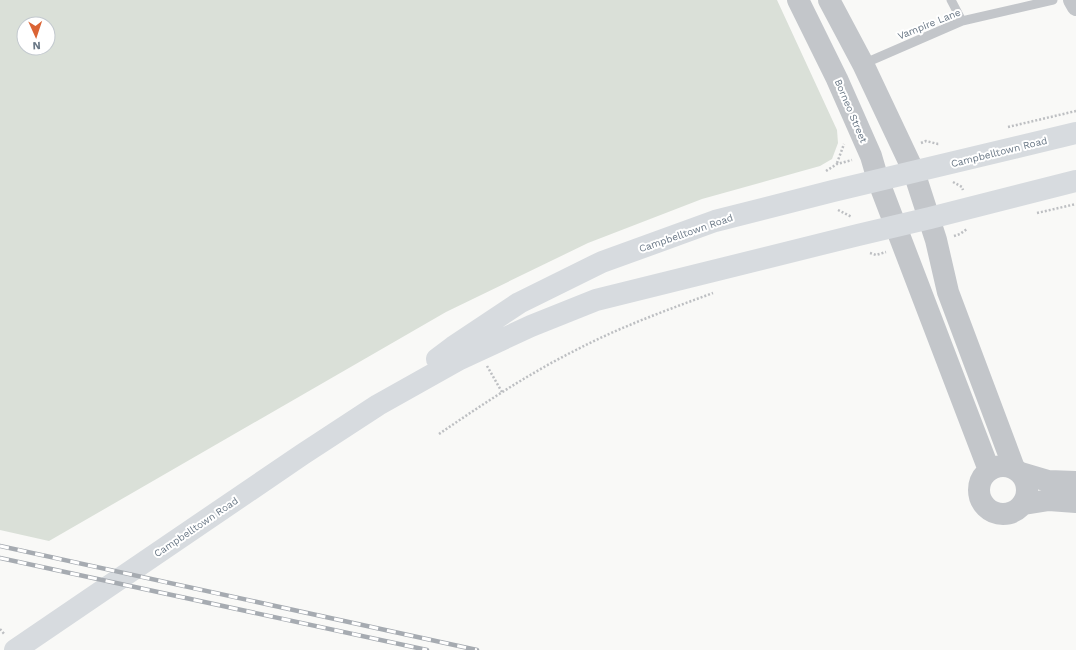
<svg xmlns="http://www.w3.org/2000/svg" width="1076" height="650" font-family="'Work Sans',sans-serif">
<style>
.green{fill:#dae0d8;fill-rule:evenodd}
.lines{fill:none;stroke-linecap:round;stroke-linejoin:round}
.path{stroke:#bdbfc2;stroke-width:2.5;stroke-dasharray:2 2;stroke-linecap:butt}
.service{stroke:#c3c6ca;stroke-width:9}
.minor{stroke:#c3c6ca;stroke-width:18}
.tertiary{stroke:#c3c6ca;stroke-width:22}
.primary{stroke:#d7dbdf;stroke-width:22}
.rail-casing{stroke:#a6abb1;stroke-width:4.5}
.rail{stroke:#fff;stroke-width:3;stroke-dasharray:9;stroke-linecap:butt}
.labels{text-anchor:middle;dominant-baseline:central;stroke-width:4;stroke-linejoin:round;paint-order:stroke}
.street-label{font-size:10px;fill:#6a7886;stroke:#fff}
</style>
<rect width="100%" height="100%" fill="#f9f9f7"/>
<path class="green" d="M0,0H777L837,130L838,143L832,159L820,166L702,199L588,243L446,312L49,541L0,530ZM24,24H48V48H24Z"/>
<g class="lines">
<path class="path" d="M1008,127L1076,111
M921,143L926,141L938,144H939
M837,163L844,144
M826,171L837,164L852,160
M953,182L962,187L963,190
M838,210L852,217
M1037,213L1076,204
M954,236L960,234L967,229
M870,253L876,255L886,252
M487,366L502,392
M439,434C483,404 528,374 576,350C620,327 667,310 713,293
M0,629L5,635"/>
<path class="service" d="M951,0L962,21
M863,64L962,21L1053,0"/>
<path class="minor" d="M1072,0L1076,7"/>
<path class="tertiary" d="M798,0L837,79L871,156L878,180L989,470
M829,0L863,64L914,172L936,240L948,292L1014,468
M979 490a24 24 0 1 1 48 0a24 24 0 1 1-48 0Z
M1021,473L1048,481L1076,482
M1024,504L1049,500L1076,502"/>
<path class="primary" d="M437,359L453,347L519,303L602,262L715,221L833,191L1076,133
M15,650L303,454L378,405L460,359L531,326L596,300L858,235L930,218L1076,181"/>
<g class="rail-casing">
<path id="rail" d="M0,546L477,650
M0,558L427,650"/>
</g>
<use href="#rail" class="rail"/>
</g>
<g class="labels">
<g class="street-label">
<text transform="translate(929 24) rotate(-22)">Vampire Lane</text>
<text transform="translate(851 111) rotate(67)">Borneo Street</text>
<text transform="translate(999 152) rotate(-14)">Campbelltown Road</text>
<text transform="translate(686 233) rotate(-19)">Campbelltown Road</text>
<text transform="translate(196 527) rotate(-34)">Campbelltown Road</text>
</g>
</g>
<g transform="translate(36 36) rotate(177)"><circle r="19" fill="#ffffff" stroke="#c3c9cf"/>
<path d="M0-3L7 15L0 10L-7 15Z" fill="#db6435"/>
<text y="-6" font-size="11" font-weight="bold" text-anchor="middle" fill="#6a7886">N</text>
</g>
</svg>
